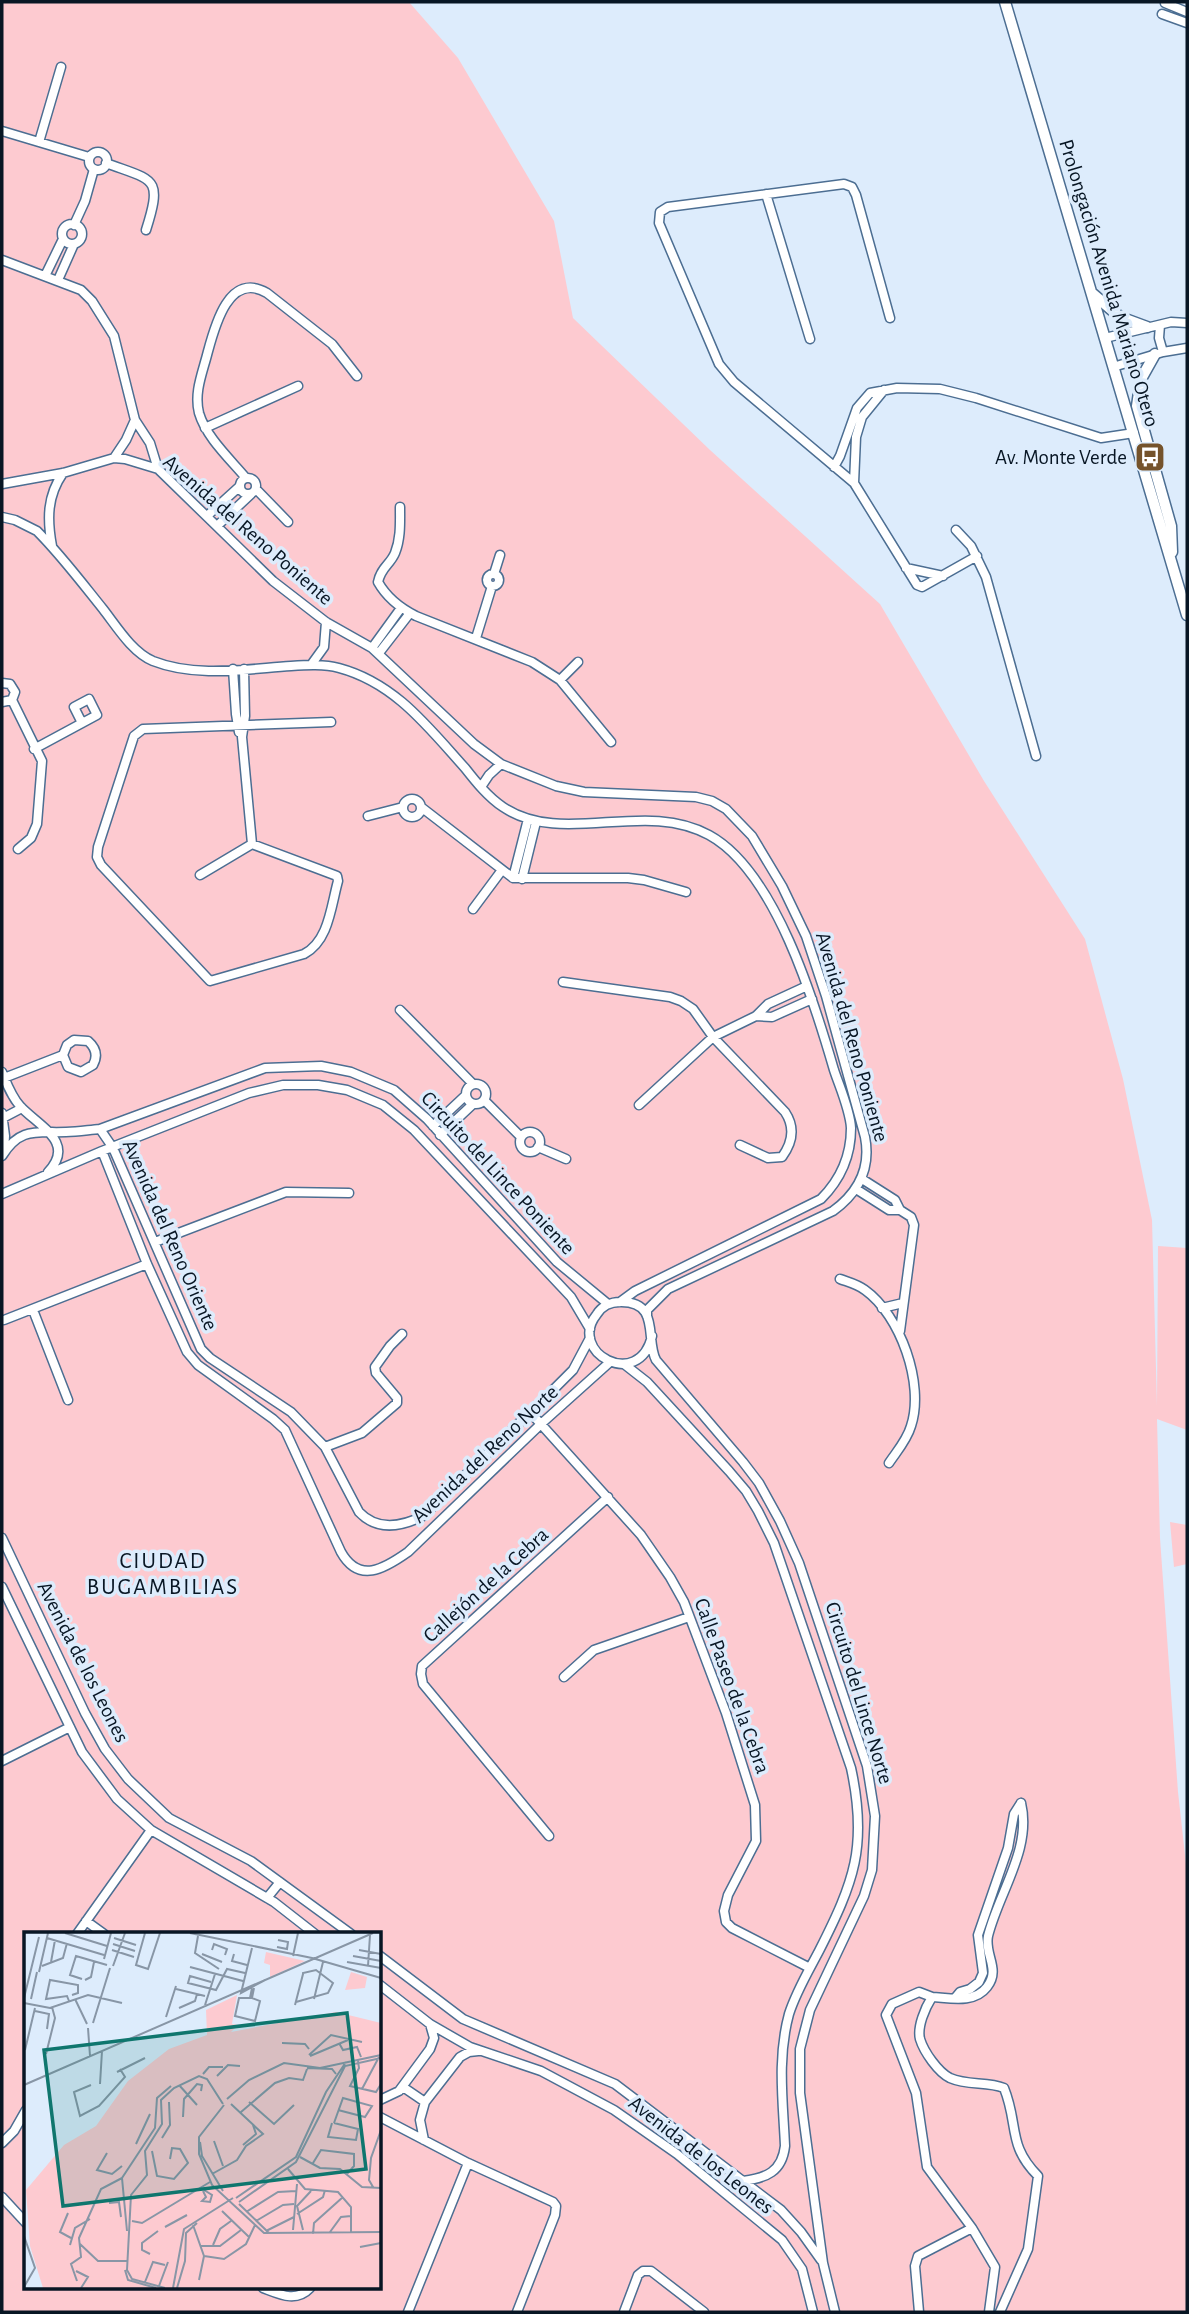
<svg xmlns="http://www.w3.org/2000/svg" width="1189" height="2314" font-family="'Alegreya Sans',sans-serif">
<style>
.green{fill:#fdcad0;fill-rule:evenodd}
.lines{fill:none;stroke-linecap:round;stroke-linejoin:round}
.minor-casing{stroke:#4c6e92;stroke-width:11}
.tertiary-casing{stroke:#4c6e92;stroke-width:13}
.minor{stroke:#fff;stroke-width:8}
.tertiary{stroke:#fff;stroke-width:10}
.labels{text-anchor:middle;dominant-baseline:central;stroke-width:7;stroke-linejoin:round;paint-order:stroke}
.street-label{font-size:21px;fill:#081624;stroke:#ddecfc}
.poi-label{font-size:21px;fill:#081624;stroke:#ddecfc;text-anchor:end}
.neighbourhood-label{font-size:23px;letter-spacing:2px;fill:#081624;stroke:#ddecfc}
.inset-road{fill:none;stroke:#8896a6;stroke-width:2}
.view{fill:#0f766e;fill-opacity:0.15;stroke:#0f766e;stroke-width:3.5}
.inset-edge{fill:none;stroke:#081624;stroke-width:3.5}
</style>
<rect width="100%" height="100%" fill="#ddecfc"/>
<path class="green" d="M2,2H409L458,58L554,221L573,318L710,450L880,604L984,781L1085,939L1123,1079L1152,1220L1157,1406L1158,1246L1187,1248V1430L1157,1419L1160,1538L1178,1792L1187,1873V2312H2ZM26,1934H380V2288H26Z
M1170,1522L1187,1525V1564L1174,1567Z"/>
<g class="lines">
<g class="minor-casing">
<path id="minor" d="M1165,3L1187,12
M1162,14L1187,23
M2,131L89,157
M39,142L61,67
M89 161a9 9 0 1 1 18 0a9 9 0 1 1-18 0Z
M106,163C154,181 163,176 146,230
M766,194L810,339
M62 234a10 10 0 1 1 20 0a10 10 0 1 1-20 0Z
M74,225L85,201L94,169
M2,260L81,290L92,301L114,336L135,420L150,443L158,469
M45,276L63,239
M58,280L74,244
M890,318L856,195L852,187L844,184L668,207L660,212L659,223L719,364L734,382L854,483L917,585L922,587L977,556
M1160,325L1159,338L1163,352
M1105,338L1171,322L1187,323
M1113,367L1163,352L1187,348
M205,428L298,386
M114,458L126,440L135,420
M834,467L840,456L857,408L870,393L897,388L940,389L976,398L1101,438L1134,433
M240 486a8 8 0 1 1 16 0a8 8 0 1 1-16 0Z
M246,478C230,459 206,437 199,413C194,393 202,374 207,355C214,329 228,270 267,293L332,344L357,376
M854,483L856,437L862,417L884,390
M2,484L63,473L114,458L125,459L158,469L273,581L326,622L372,648L474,744L501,764L556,786L584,792L696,797L712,801L726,809L752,836L782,886L806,936L826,996L865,1137C871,1168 859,1192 833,1211L668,1289L647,1310V1316
M256,489L288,522
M400,507C400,522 401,538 395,553C390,565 381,567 378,582C387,598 400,608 416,616L532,662L560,680L611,742
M207,516L240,486
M2,517L15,520L37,531C61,555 82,583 103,609C117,627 132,652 153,661C196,678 246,669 291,666C307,665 324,664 339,668C395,683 428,727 465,768C476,782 488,797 503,807C563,847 644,799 709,835C775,871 814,1001 834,1070C840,1088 850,1110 851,1128C851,1156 840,1180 821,1199L635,1291L620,1302
M217,526L251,494
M956,530L971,546L986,577L1036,756
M52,546C47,519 47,496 63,473
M906,568L943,576
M494,574L500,555
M487 580a6 6 0 1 1 12 0a6 6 0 1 1-12 0Z
M476,638L492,586
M372,648L401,608
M379,653L410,613
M311,665L324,647L326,622
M233,669L236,714L239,732
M244,669L245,716L242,737L252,844
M560,680L578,662
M2,683L10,684L15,692L12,700L2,702
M12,700L42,761L37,824L31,838L18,849
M34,749L97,715L89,699L74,707L82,723
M481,787L489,775L501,764
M403 808a9 9 0 1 1 18 0a9 9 0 1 1-18 0Z
M421,807L513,878H628L644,880L686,892
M368,816L403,807
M252,844L337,876L338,881C331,906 329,941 304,954L210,981L101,865L97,857L98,847L134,736L143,729L331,722
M200,875L252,844
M513,878L528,819
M522,879L536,822
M473,909L502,870
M563,982L670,997L681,1001L693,1009L713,1037L785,1112C795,1127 793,1142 782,1157L768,1158L740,1145
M400,1010L473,1084
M756,1016L772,1017L812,999
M2,1072C7,1084 11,1096 20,1106C37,1125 77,1142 48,1172
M4,1078L63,1055L67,1045L74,1040L88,1041C96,1048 98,1056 93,1065L81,1072L68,1067L63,1055
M466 1094a10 10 0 1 1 20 0a10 10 0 1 1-20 0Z
M484,1100L521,1137
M639,1105L713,1037L756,1016L768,1004L807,986
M2,1113L5,1136L4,1151
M3,1118L22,1108
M433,1126L466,1095
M100,1129L113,1148L201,1349L210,1358L291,1412L325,1447L359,1512C377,1531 401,1527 423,1516L555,1388L573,1370L590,1338
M520 1142a10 10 0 1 1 20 0a10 10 0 1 1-20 0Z
M440,1135L473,1104
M538,1147L566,1159
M102,1151L147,1264L187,1352L198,1365L273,1419L285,1430L341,1552C359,1584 384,1569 408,1552L542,1423L610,1362
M2,1156C20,1127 36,1133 66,1132C78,1132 88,1130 100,1129L265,1068L321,1066L351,1072L394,1090L427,1119L557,1262L608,1304
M862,1179L895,1200L900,1210L911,1217L914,1225L900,1331
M856,1189L889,1210H900
M2,1194L102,1151L249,1093L283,1085H318L347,1090L383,1105L414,1130L571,1297L590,1329
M155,1242L286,1192L349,1193
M840,1279C848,1282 857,1284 865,1290C900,1315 925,1384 911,1426C907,1440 897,1451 889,1463
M882,1308L903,1303
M33,1310L68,1400
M4,1320L147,1264
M652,1336C639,1392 566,1352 597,1314C602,1306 611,1302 620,1302C661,1301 645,1340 656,1360L743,1462L759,1483L780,1521L799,1563L867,1766L875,1816L872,1870L864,1896L810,2010L800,2049V2093L823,2263L835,2312
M624,1364L647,1382L729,1471L746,1491L758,1511L774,1543L851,1768C868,1846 854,1882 819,1951C808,1972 796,1992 789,2014C777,2058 783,2101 785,2146C782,2172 766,2178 743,2181
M530,1412L641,1535L670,1577L684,1602L726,1713L755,1805L756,1841L728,1895L724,1911L726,1922L732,1928L810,1968
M325,1447L362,1433L397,1403V1398L376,1373L375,1367L390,1346L402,1334
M2,1538L85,1713L105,1749L128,1779L169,1818L251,1861L351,1934
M2,1587L82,1752L117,1799L151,1830L274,1902L315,1934
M564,1677L594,1650L689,1617
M2,1761L70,1727
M549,1836L423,1684L421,1674L422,1666L608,1497
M267,1898L280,1882
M86,1921L104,1934
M77,1934L151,1830
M380,1956L463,2019L615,2084L781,2210L801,2232L821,2260
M380,1985L430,2024L470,2047L541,2071L614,2110L677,2154L782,2240L802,2269L813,2312
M932,1997C950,1998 974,2004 987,1987C1001,1969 984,1955 988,1936C999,1892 1032,1849 1021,1803
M955,1998L960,1992L970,1989L979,1982L983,1973L978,1935L1008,1848L1014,1814L1021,1803
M403,2087L425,2102
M380,2100L399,2091L430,2049L434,2038L430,2024
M380,2117L468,2163L553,2202L556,2206L555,2215L517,2312
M424,2140L420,2120L425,2102L460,2057L469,2052L478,2051
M2,2143L14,2131L26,2110
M2,2197L26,2223
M263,2288C279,2294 296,2303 310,2288
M408,2312L468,2163
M624,2312L638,2275L643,2271H651L704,2312
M919,2312L915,2266L918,2256L972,2228
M989,2312L995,2267L972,2228L927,2167L916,2093L886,2015L892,2004L919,1992L932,1997C925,2008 917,2027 920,2039C924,2052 938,2072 950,2078C968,2086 987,2081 1004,2088C1019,2125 1007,2145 1038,2176L1028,2249L1000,2312"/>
</g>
<g class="tertiary-casing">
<path id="tertiary" d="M1005,2L1187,615
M1093,294L1120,317L1147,327
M1155,354L1141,379L1137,406L1171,526L1172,552"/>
</g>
<use href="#minor" class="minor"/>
<use href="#tertiary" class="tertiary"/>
</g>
<defs>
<g id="bus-square" transform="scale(1.575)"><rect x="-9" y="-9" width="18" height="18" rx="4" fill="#75532b" stroke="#ddecfc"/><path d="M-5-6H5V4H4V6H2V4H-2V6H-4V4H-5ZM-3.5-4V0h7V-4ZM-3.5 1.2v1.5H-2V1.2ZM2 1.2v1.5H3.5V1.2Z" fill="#fff"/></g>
</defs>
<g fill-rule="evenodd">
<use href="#bus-square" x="1150" y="457"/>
</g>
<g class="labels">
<g class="street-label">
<text transform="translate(1109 283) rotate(73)">Prolongación Avenida Mariano Otero</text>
<text transform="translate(248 530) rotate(41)">Avenida del Reno Poniente</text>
<text transform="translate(852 1037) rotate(74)">Avenida del Reno Poniente</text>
<text transform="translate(498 1173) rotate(47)">Circuito del Lince Poniente</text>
<text transform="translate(170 1235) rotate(66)">Avenida del Reno Oriente</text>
<text transform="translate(485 1454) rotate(-43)">Avenida del Reno Norte</text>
<text transform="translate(486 1585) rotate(-42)">Callejón de la Cebra</text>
<text transform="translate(83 1662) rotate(63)">Avenida de los Leones</text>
<text transform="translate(732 1686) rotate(70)">Calle Paseo de la Cebra</text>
<text transform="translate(859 1693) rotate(73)">Circuito del Lince Norte</text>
<text transform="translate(701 2155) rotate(38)">Avenida de los Leones</text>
</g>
<g class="poi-label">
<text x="1127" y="457">Av. Monte Verde</text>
</g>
<g class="neighbourhood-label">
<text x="163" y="1561">CIUDAD<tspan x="163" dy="26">BUGAMBILIAS</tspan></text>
</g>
</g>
<g transform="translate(24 1932)">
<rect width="357" height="357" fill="#ddecfc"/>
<path d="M242,20L281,29L246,45V33L240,31ZM327,40L343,45L341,56L321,58ZM213,63L208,92L214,93L207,100L312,80L357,91V356H19L6,314L2,258L40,213L72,194L104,149L145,117L183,103L182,78Z" fill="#fdcad0"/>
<path class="inset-road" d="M41,1L83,14M121,1L112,33L124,37L136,1M166,1L288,26L357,46M174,4L171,21L195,37M23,6L80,23M90,6L112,13M89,12L111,19M253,15L263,17L264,10L254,8M228,16L217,61L241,48M88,18L110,25M188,18L190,12L203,17L201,23M335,18L357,22M178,22L198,30M210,22L208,29L223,33M269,24L274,1M329,24L357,29M80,27L87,1M27,30L31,8M323,30L357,36M18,34L39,26L43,11M89,34L101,1M344,34L346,3M166,35L219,49M15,40L24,1M58,47L46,43L52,24L83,33M61,48L67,45L70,30M187,50L166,44L164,51L192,58L203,37L221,41M228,56L226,66H215L211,84L231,89L236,69L228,66L230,56M152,57L181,64M0,66L15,5M7,67L13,40M51,67L63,92M290,67L299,30M45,69L43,64L22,67L26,48L54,53V61L48,63M0,71L26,76L64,63L98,71M181,73L191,42M271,73L279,42V41L292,38L309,51L304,61L272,70M155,76L171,69L173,62M11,79L25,82L23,97M142,85L152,54M69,91L86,36M64,96L66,124M258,111L281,112L285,117M315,111L319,118L333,115L337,125M1,118L11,76M22,122L31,86L28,75M285,123L307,103L338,110M286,124L324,108M334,129L335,136L326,154L352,160L357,152M283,136L308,137L312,142M93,140L121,126M179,142L185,135H199M193,144L204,133L216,134M76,152L78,119M0,153L349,1M67,153L50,160L56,184L75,174L101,145L96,137M155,153L173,173M338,157L355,125M203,167L225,148L260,131L296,136L357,123M225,170L250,192L270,173M200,173L175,205V222L188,253L240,301L357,300M217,180L251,151L265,146L279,148L283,137M159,185L160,167L173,152L178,153L177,159M308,191L304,205L332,208L334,197L310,191M310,191L319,166L348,174L341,185L314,178M138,206L146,193L145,170M190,209L199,234M176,210L178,224L199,259M112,212L126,182M219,213L232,202L229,193M128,219L133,244L150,247L164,231L156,217L148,216L146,227M83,221L73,238L88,242L98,234M276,225L296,236L316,237L338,255L357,256M289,231L297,218L330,222V234L323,242M264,237L281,257L314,260L327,275V300M188,242L213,228L222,214L239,202L207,172M349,255L345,248L347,226L357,198M179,259L182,265L178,269L186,270L188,263L180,258M212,266L272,225L302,160L322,130M215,270L272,230L321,134L357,126M85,271L95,270L97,285M215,272L245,301M198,279L225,305M222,280L254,260L272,259M44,281L36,300L47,306M273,282L299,265L301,258M108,289L118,291L186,250M232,289L259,273L270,272M169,293L180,324L175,348M141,295L163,283M269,298L273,252M279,298L273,274L287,259M103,299L98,246L131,196L133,166L147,154M242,299L270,285M306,300L317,285L327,284M289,302L290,291L319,265M0,304L11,336L0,355M56,312L74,329H103M46,313L51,296L66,287M189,313L196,297L207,289M177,314H196L217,298M336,315L357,311M126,322L118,318V311L134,299M180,324L200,327L222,312L231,293M101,338L104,348L132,356M52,339L64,345L57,356M53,349L47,332L57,325L55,306L77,257L98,246M121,350L129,330L141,333M135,354L144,330M141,356L108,347L103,338L107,263L123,243L121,219L138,192L137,168L150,156L175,144L183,147L199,172M149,356L160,297L209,266M153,356L161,329L162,301L173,291"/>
<path class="view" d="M323,81L342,237L39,274L20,118Z"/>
<rect width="357" height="357" class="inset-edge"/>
</g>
<rect width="1189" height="2314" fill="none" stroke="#081624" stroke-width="7"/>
</svg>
